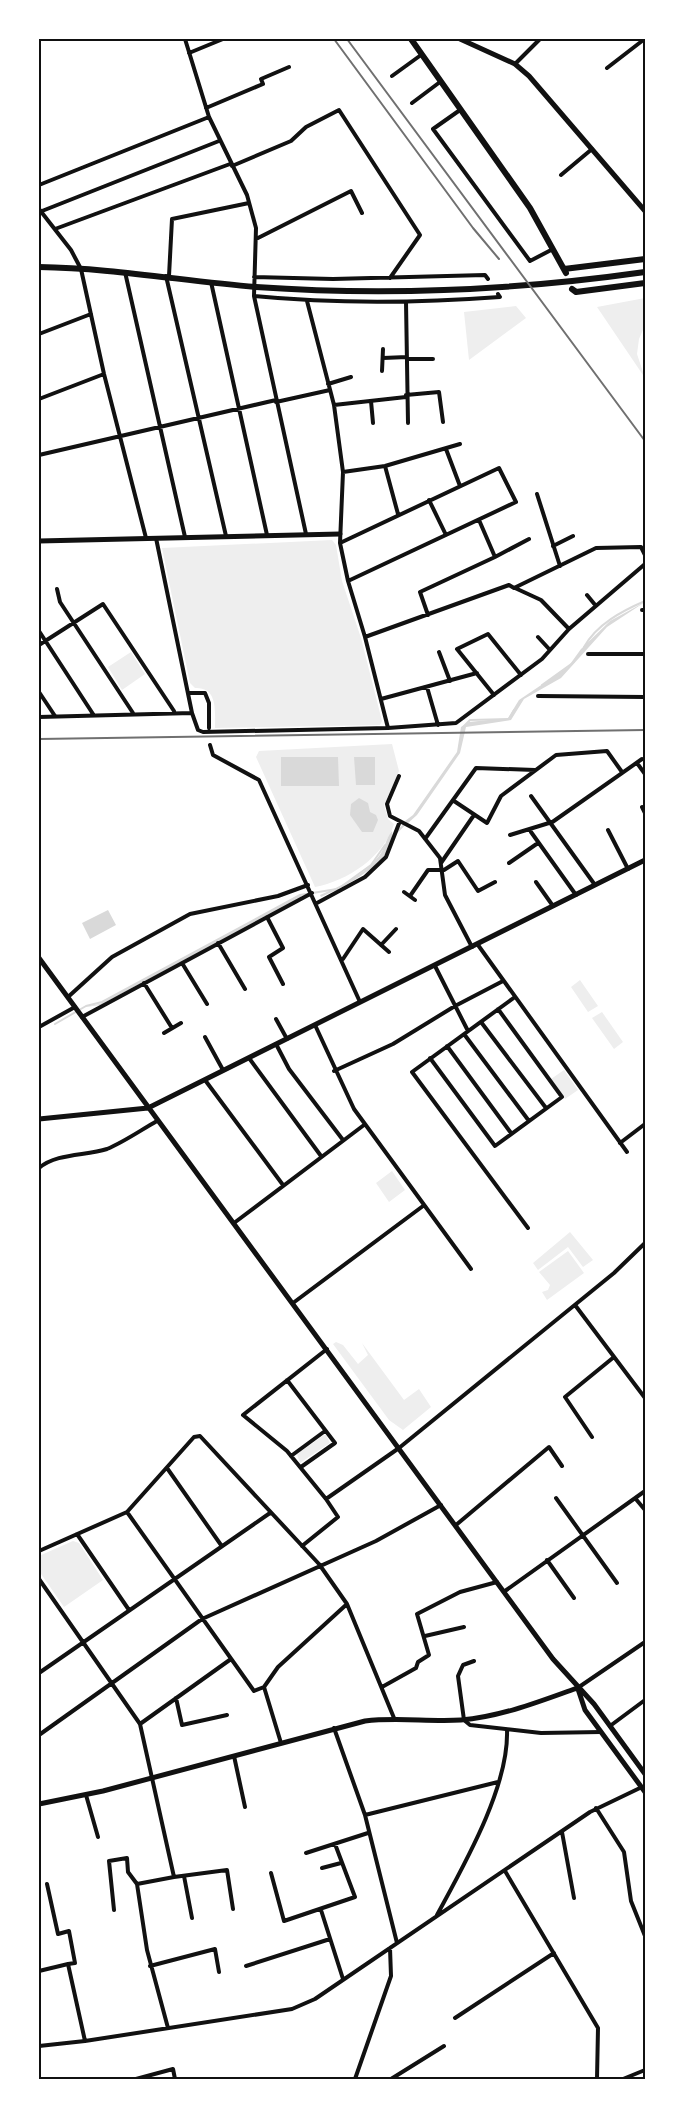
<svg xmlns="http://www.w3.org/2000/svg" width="684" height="2118" font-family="Spectral,serif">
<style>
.green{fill:#eee}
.water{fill:#d9d9d9}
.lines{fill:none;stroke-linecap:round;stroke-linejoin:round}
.stream{stroke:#d9d9d9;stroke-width:2}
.minor{stroke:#111;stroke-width:4}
.tertiary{stroke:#111;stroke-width:5}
.secondary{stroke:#111;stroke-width:6}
.primary{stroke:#111;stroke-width:6}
.rail{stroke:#707070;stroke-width:2}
.neatline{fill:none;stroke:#111;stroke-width:2}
</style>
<rect width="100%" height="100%" fill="#fff"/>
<path class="green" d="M645,298V325L639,339L637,354L645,378L597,307Z
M516,306L526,318L469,360L464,312Z
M332,540L336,545L342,581L361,638L382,721L380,725L215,728C215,711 218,687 195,688L190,683L162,548Z
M131,652L145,674L122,690L108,667Z
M392,744L399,771L384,805L388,819L394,824C384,857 347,881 315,887L256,757L259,751Z
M580,980L598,1006L588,1012L571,987Z
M602,1012L623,1042L614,1049L592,1018Z
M564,1070L578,1090L565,1099L551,1079Z
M392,1171L405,1190L389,1202L376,1183Z
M570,1232L593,1260L583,1267L568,1247L538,1270L533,1263Z
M568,1251L584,1273L547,1300L542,1292L548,1290L550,1285L539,1272Z
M336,1342L343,1345L358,1364L368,1355L362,1343L404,1400L419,1389L431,1407L403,1430L389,1420L333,1344Z
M324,1435H326L330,1443L300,1463L297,1454Z
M73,1541L79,1543L103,1580L64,1607L39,1571V1556Z"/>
<path class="water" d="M645,602L607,627L561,678L524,699L511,720L466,727L460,753L417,815L407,824L405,821L413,815L457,752L461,727L469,722L508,718L519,700L568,667L581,649L610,621Z
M281,757H338L339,786H281Z
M354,757H375V785H356Z
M359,798L368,803L370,812L376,815L378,820L373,832H362L350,815L351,804Z
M392,831C397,861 344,887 321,897L320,895C343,885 363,876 379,856C385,848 386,838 392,831Z
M301,895V898L100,1005L85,1007L100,1004Z
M108,910L116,925L90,939L82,923Z"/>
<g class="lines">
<path class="stream" d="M584,647C597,624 622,611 645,601
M542,685L574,662
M463,727L470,720L509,719L514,710
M397,832L406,823
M342,886L371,865L385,845
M55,1024L86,1006L102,1002L300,895L337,889"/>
<path class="minor" d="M185,39L209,117L247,195L256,228L254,296L306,534
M189,53L223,39
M515,64L540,39
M607,68L642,41
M392,76L421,55
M412,103L440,82
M206,108L263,84L261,79L289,67
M460,110L433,129L530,261L553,249
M232,166L291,141L306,127L339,110L420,235L390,278
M561,175L592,149
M39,185L209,117
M39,209L71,250L81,269L104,374L146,538
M42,211L219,141
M55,229L230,164
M256,239L351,191L362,213
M125,272L185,537
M166,276L226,536
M169,276L172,219L249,203
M254,277L333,279L485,275L488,279
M211,282L267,535
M254,296C336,304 418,303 500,297L498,294
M307,301L334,405L343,472L340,543L348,581L365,637
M406,302L408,423
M39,334L91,314
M383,358L407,357
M407,359H433
M382,371L383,349
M328,384L351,377
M406,395L439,392L443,422
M39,399L104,374
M371,401L373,423
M276,402L330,390
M334,405L406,397
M446,449L460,486
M39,455L276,400
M385,466L398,514
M343,472L385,466L460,444
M537,494L560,566
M429,500L446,535
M479,520L495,557L529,539
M156,538L192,713
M340,543L499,468L516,502L348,581
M553,546L573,536
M515,588L541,600L569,629
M57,589L60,602L133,713
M587,595L596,606
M642,610H645
M428,615L420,592L495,557
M39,631L93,714
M538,637L550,650
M39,645L103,604L174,711
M439,652L450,681
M588,654H645
M427,687L438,725
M39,692L55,716
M188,693H205L209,703V728
M494,695L457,649L488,634L521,675
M538,696L645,697
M381,699L477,673
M39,717L192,713L198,730L203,732L388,728L456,723L542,659L569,629L645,564
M388,728L365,637L509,585L514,588L596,548L641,547L645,555
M210,745L213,755L259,780L360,1002
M637,763L645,774
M399,776L387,804L390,816L419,831L440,858L445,895L472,947
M531,796L595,885
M454,801L487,823L501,796L556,755L607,751L622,772
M642,807L645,813
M551,823L642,759
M608,830L628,869
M531,832L576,895
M510,835L549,823
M425,839L476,768L535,770
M441,863L474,815
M509,863L538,843
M536,882L553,906
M404,892L415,900
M410,896L428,870H444L458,861L478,891L495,882
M317,903L365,877L386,857L400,821
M267,917L283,948L269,957L283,984
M218,943L245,989
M381,945L396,929
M478,945L627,1152
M343,959L363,929L389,952
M182,963L207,1004
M435,966L468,1031
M144,983L172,1028
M68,997L112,957L190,914L278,896L308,885
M515,997L412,1072L528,1228
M82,1017L312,893
M276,1019L287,1039
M481,1022L546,1108
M315,1025L354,1109L471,1269
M39,1027L75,1007
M164,1033L181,1023
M464,1034L529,1121
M205,1037L223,1070
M276,1044L289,1069L343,1140
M447,1046L511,1133
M249,1058L321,1156
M430,1058L495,1146L562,1097L498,1009
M334,1071L393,1044L455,1006L503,981
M205,1080L283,1185
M620,1143L645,1124
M39,1168C57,1153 85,1156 107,1149C124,1142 141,1130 157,1121
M234,1223L364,1125
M293,1303L423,1206
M575,1305L645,1398
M327,1349L243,1415L287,1451L326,1499L399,1448L614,1273L645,1243
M287,1380L335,1443L301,1467
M592,1437L565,1397L614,1357
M291,1456L325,1431
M167,1468L221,1545
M556,1498L617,1583
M635,1498L645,1510
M127,1512L254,1691L264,1687L278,1667L347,1604
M456,1525L549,1447L562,1466
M77,1534L129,1610
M302,1546L338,1517L326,1499
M39,1551L127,1512L194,1437L200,1436L319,1564L347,1604L394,1718
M547,1560L574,1598
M39,1579L140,1724L174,1877L137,1884L147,1950L168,2028
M505,1591L645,1491
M425,1636L464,1627
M474,1661L463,1665L458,1676L464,1720L470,1725L541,1733L601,1732
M39,1673L270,1513
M264,1687L281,1743
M382,1687L416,1668L418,1662L429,1655L417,1614L460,1592L497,1582
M579,1687L645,1642
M176,1698L182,1725L227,1715
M140,1724L231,1659
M610,1726L645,1700
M334,1728L365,1815L397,1943
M39,1735L202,1619L376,1541L441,1505
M234,1756L245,1807
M86,1795L98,1837
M596,1808L624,1852L631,1901L645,1936
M365,1815L498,1782
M562,1832L574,1898
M306,1853L368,1833
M322,1868L341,1863
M505,1871L598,2028L597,2079
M271,1873L284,1921L355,1897L335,1844
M184,1876L192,1918
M174,1877L227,1870L233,1909
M47,1884L58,1934L69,1931L75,1963L68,1964
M114,1910L109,1861L127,1858L128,1872L137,1884
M321,1910L343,1979
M437,1915C464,1865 509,1787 507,1730
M150,1966L215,1949L219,1972
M246,1966L330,1939
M39,1971L68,1964L85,2041
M455,2018L554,1953
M39,2046L85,2041L292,2009L315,1999L590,1812L642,1787
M136,2079L173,2069L175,2079
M355,2079L391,1976L390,1948
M391,2079L444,2046
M623,2079L645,2070"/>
<path class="tertiary" d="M460,39L515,64L529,76L645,211
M39,541L340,534
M39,958L553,1659L594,1704L645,1774
M39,1119L148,1108L645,860
M578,1689L585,1710L645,1792
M39,1804L103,1791L365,1721C397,1717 429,1722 461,1720C500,1717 541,1701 577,1688"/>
<path class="secondary" d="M411,39L530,208L566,273
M564,269L645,259
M572,289L576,292L645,283"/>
<path class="primary" d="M39,267C112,268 183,281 256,287C384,296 518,290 645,272"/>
<path class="rail" d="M334,39L473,228L499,259
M347,39L645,441
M39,739L645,730"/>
</g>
<rect width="684" height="2118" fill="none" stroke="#ffffff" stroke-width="81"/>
<rect x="40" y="40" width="604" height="2038" class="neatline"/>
</svg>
